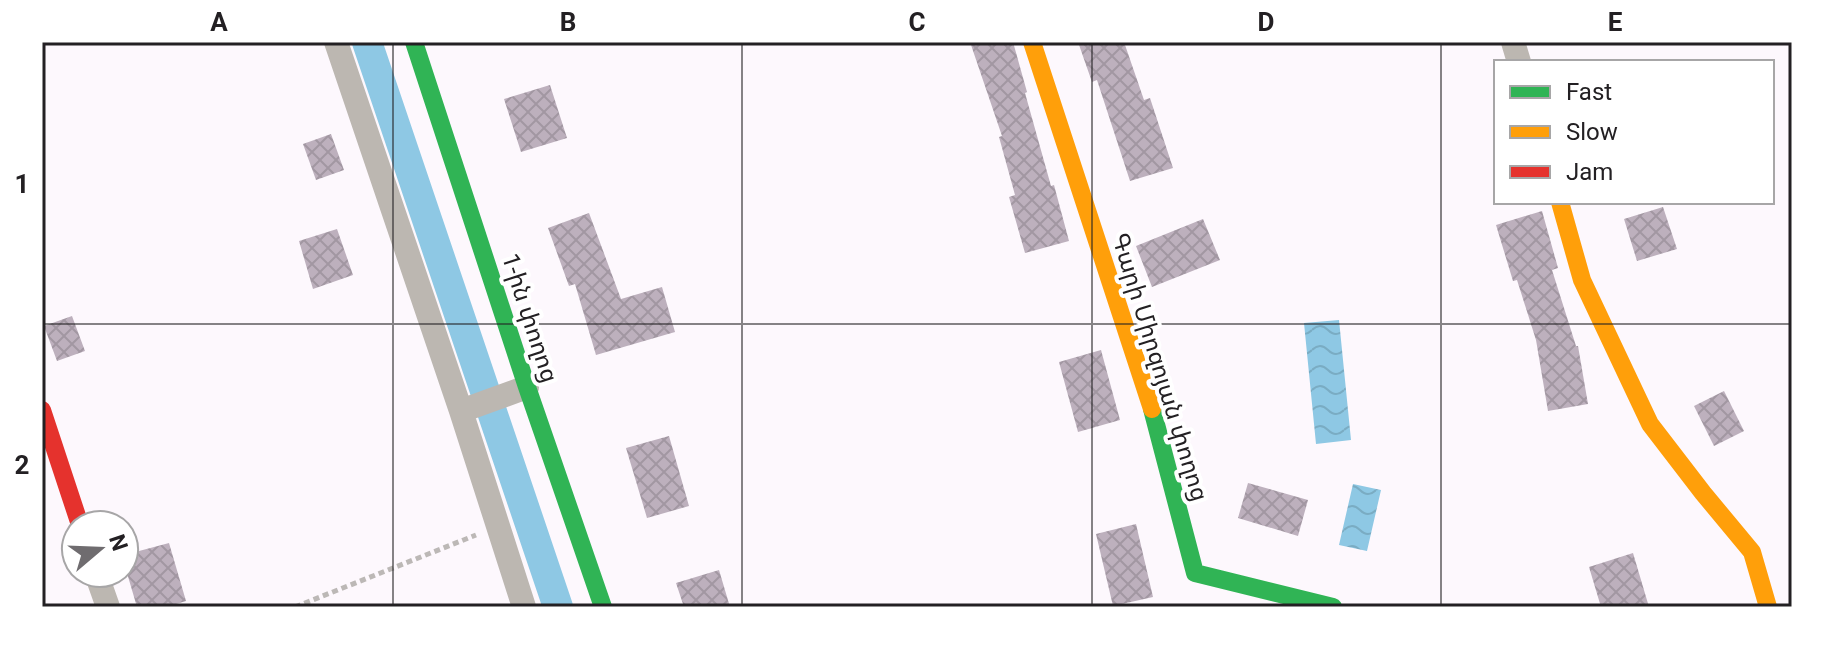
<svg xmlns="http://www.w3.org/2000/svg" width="1834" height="649" font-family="Roboto,'Noto Sans Armenian',sans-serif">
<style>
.water{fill:url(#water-waves)}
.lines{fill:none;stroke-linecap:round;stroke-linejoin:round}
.canal{stroke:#8ec8e4;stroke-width:30}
.building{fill:url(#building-cross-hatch)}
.path{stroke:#bcb8b6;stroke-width:5;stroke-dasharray:6 4;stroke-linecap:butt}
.street{stroke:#bcb7b1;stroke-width:24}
.fast{stroke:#30b455;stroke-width:18}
.slow{stroke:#ff9f0a;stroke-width:18}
.jam{stroke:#e5322d;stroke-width:18}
.grid{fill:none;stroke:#232023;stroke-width:2;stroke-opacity:0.55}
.labels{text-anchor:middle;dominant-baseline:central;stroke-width:8;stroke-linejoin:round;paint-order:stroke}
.street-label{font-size:24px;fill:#232023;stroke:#fff}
.neatline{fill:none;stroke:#232023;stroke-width:3}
.grid-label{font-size:26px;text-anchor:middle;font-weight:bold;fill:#232023}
</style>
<defs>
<pattern id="water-waves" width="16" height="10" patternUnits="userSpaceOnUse" patternTransform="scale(2)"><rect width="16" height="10" fill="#8ec8e4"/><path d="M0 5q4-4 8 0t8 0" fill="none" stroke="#7aacc3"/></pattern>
<pattern id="building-cross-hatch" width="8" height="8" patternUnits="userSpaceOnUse" patternTransform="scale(2)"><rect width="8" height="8" fill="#bdb0bd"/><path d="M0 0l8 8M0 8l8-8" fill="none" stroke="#a297a2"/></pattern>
</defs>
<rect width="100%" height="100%" fill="#fdf8fd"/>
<path class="water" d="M1339,320L1351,440L1316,444L1304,323Z
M1353,484L1381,490L1367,551L1339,545Z"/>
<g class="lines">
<path class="canal" d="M367,42L558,607"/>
</g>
<path class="building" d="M970,42H1013L1027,92L1025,93L1051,186L1054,185L1069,241L1025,253L1009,197L1015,195L999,137L1002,136Z
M1078,42H1124L1144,100L1150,98L1173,168L1130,181L1097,80L1092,82Z
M550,85L567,138L521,152L504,99Z
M331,134L344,170L316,180L303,144Z
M1663,207L1677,249L1637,261L1624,219Z
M1542,211L1558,268L1552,270L1576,346H1578L1588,404L1548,411L1536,340L1517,280L1513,281L1496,225Z
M589,213L621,299L662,287L675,332L596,355L575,284L569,286L548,228Z
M1203,219L1220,260L1152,287L1136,246Z
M337,229L353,275L313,289L299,241Z
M72,316L85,351L57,361L44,326Z
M1101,350L1120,420L1078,432L1059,362Z
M1724,391L1744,431L1714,446L1694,406Z
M669,436L689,506L647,518L626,448Z
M1248,483L1308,500L1298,536L1238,518Z
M1136,524L1153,597L1113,606L1096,534Z
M169,543L186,601L166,607H137L124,563V555Z
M1633,553L1649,607H1601L1589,567Z
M719,570L730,607H684L676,583Z"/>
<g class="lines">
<path class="path" d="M295,607L476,535"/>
<path class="street" d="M336,42L461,411L524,607
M1513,42L1519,62
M461,411L527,387
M96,573L108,607"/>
<path class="fast" d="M414,42L527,387L603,607
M1152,409L1195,573L1333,607"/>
<path class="slow" d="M1032,42L1152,409
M1560,202L1582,280L1650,424L1703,493L1752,552L1768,607"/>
<path class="jam" d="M42,410L80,525"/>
</g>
<path class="grid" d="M393,42V607M742,42V607M1092,42V607M1441,42V607M42,324H1792"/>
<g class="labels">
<g class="street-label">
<text transform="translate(530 318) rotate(72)">1-ին փողոց</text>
<text transform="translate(1160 367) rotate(73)">Գարի Միրզոյան փողոց</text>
</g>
</g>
<rect width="1834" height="649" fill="none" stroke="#ffffff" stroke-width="88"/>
<rect x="1494" y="60" width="280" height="144" fill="#ffffff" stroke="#a7a6a7" stroke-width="2"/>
<rect x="1510" y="86" width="40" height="12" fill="#30b455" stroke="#a7a6a7" stroke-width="2"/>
<text x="1566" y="100" font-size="24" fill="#232023">Fast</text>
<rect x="1510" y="126" width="40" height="12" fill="#ff9f0a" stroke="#a7a6a7" stroke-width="2"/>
<text x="1566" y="140" font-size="24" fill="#232023">Slow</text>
<rect x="1510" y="166" width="40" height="12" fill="#e5322d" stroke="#a7a6a7" stroke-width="2"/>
<text x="1566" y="180" font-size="24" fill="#232023">Jam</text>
<g transform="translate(100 549) rotate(71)"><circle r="38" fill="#ffffff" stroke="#a7a6a7" stroke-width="2"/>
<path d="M0-6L14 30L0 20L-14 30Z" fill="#6f6c6f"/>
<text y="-12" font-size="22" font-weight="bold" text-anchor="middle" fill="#232023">N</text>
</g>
<rect x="44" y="44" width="1746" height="561" class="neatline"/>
<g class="grid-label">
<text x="219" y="31">A</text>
<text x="568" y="31">B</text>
<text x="917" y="31">C</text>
<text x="1266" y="31">D</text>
<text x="1615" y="31">E</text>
<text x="22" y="193">1</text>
<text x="22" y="474">2</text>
</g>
</svg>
